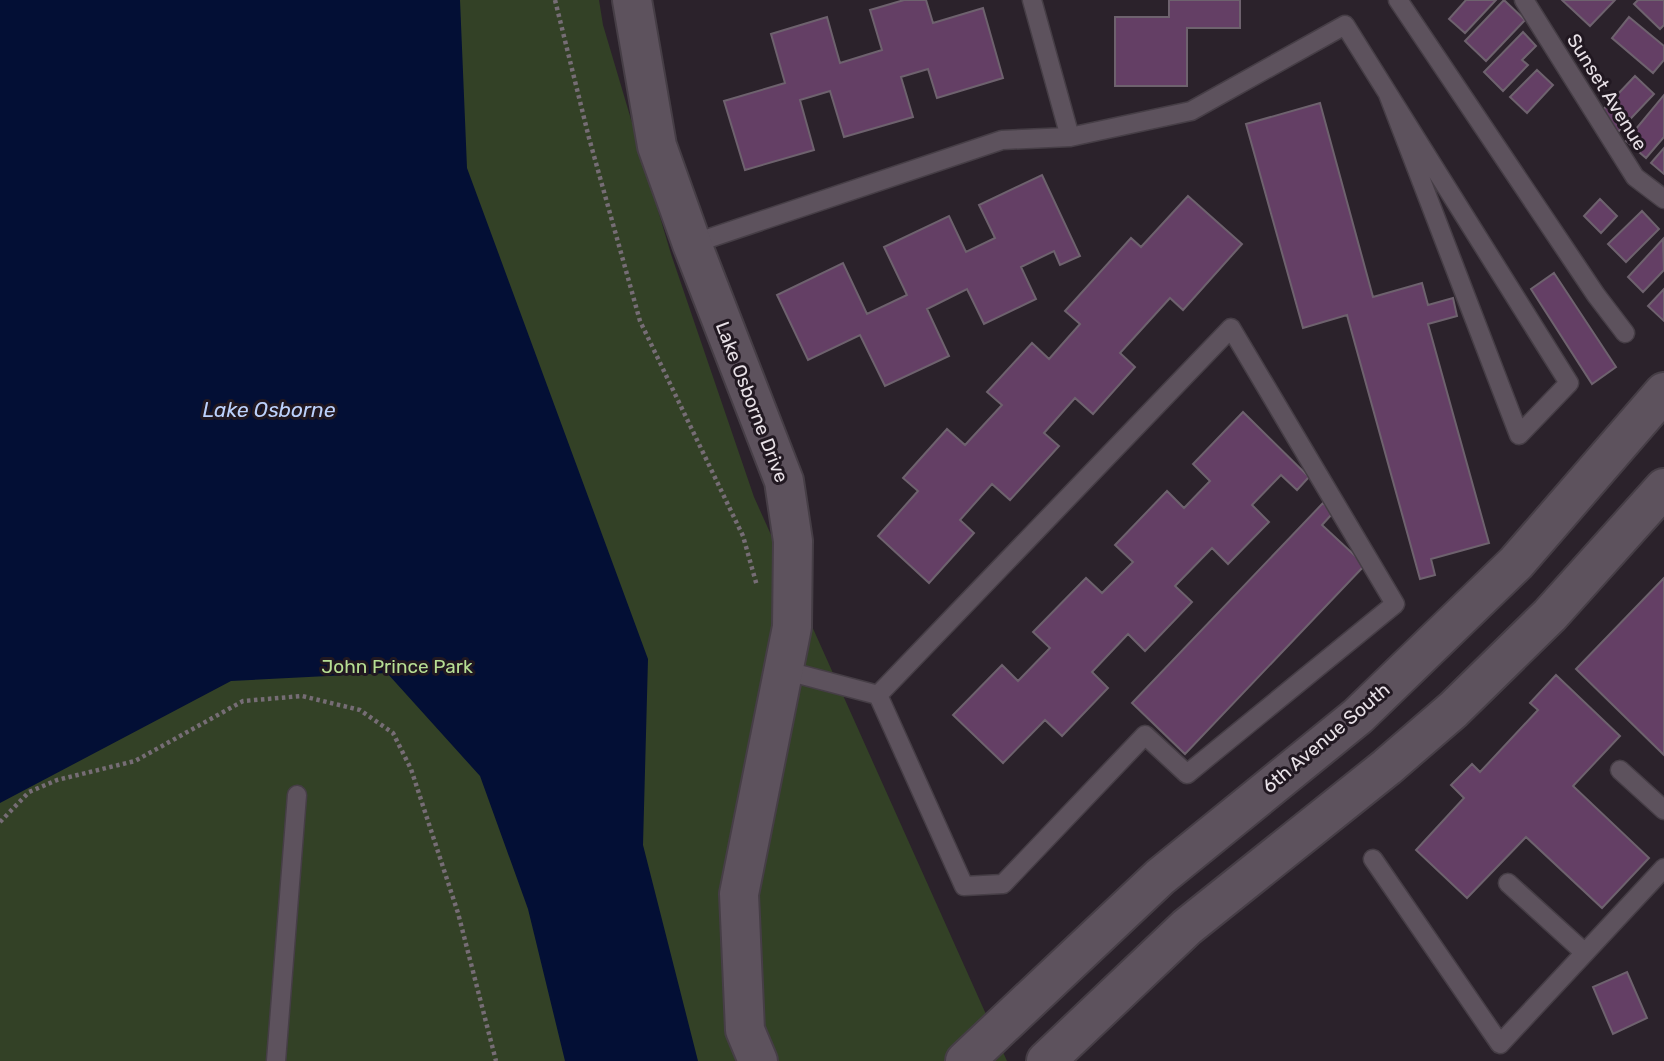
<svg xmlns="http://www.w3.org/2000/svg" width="1664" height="1061" font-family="Rubik,sans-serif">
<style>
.green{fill:#334126}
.water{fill:#030f35}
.building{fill:#643f65;stroke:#6e626e;stroke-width:2}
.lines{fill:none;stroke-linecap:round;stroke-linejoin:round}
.service-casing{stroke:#463e46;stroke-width:21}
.tertiary-casing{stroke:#463e46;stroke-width:42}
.path{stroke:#766d75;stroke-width:4.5;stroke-dasharray:3.5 3.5;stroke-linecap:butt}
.service{stroke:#5d525d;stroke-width:18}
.tertiary{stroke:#5d525d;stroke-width:38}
.labels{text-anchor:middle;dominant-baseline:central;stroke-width:6;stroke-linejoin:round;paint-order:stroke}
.street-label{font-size:19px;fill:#e8e1e7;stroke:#211821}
.park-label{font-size:19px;fill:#b7de94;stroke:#211821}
.water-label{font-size:21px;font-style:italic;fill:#bcd1fc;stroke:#211821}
</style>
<rect width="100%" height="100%" fill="#2b222b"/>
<path class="green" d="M0,0H599L603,25L671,254L754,497L1007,1061H0Z"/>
<path class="water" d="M0,0H460L467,168L648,659L643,845L698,1061H565L528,909L480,776L387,673L231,681L0,803Z"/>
<path class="building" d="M904,0H926L933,23L983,8L1003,78L937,98L928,69L901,77L913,117L844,137L830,91L800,100L814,150L745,170L724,101L785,83L771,34L827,17L840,63L882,50L870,10Z
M1169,0H1240V28H1187V86H1115V17H1169Z
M1466,0H1496L1465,33L1449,19Z
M1504,0L1525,20L1486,61L1465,41Z
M1562,0H1615L1590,26Z
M1638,0H1664V25L1660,29L1634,4Z
M1629,17L1664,46V60L1653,73L1612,38Z
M1523,32L1536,46L1522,60L1528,65L1503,91L1484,72Z
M1537,70L1553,85L1527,113L1510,97Z
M1635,76L1654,94L1617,133L1598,115Z
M1664,95V137L1646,158L1626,141Z
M1320,103L1373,297L1422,283L1428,305L1453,298L1457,316L1428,324L1489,543L1431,559L1435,575L1420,579L1347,315L1303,328L1246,124Z
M1664,148V174L1651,163Z
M1042,175L1080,256L1060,265L1054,251L1021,267L1036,299L984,324L967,289L927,309L949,356L885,386L860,335L808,360L777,295L843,263L867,314L907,295L884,247L949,216L966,252L995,238L979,205Z
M1188,196L1242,244L1183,310L1170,298L1120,353L1135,367L1093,414L1075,398L1044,433L1059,446L1010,500L992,484L960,520L974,533L929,583L878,536L918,491L903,478L947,429L965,445L1002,405L987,392L1032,343L1049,359L1080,324L1065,311L1131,238L1141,247Z
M1600,199L1617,216L1601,233L1584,216Z
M1642,211L1659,229L1626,262L1608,244Z
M1663,239L1664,270L1643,292L1628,277Z
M1554,273L1616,367L1592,384L1531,289Z
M1664,289V321L1648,306Z
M1243,412L1309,477L1297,490L1281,475L1252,505L1269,522L1228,564L1212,548L1175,586L1192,602L1145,651L1128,634L1092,672L1108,688L1062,736L1045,720L1003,763L953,715L1002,665L1018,681L1050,648L1033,632L1086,578L1102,593L1133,562L1115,545L1167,491L1184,508L1210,481L1193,464Z
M1323,503L1333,513L1322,525L1365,565L1185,754L1132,703Z
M1664,578V755L1576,669Z
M1556,675L1620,736L1573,786L1649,858L1602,908L1526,837L1467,898L1416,850L1464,798L1451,785L1472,764L1480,772L1538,710L1530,703Z
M1627,972L1647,1018L1613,1034L1593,987Z"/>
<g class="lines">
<g class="service-casing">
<path id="service" d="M1032,0L1070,137
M1398,0L1596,295L1625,333
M1524,0L1635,177L1664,199
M692,244L1002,140L1070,137L1191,111L1345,25L1569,383L1519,435L1388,94
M783,670L878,695L1231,328L1395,604L1187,774L1145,735L1003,884L964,886L878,695
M1620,770L1664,810
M1373,859L1500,1044L1664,868
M1508,883L1585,953
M276,1061L297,795"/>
</g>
<g class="tertiary-casing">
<path id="tertiary" d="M632,0L657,146L692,244L784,481L793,541L792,627L739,894L745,1030L758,1061
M965,1061L1160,877L1358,716L1516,563L1664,392
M1046,1061L1187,927L1387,767L1453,710L1550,615L1664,488"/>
</g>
<path class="path" d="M555,0L589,138L640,321L743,536L757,586
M0,822L29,792L57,780L135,761L243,701L302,696L360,710L393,733L411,769L458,913L496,1061"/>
<use href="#service" class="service"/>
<use href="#tertiary" class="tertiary"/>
</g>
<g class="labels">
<g class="street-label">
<text transform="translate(1607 92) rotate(58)">Sunset Avenue</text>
<text transform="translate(752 402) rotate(69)">Lake Osborne Drive</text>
<text transform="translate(1326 738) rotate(-40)">6th Avenue South</text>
</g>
<g class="park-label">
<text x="397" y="666">John Prince Park</text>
</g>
<g class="water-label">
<text x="269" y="409">Lake Osborne</text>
</g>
</g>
</svg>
